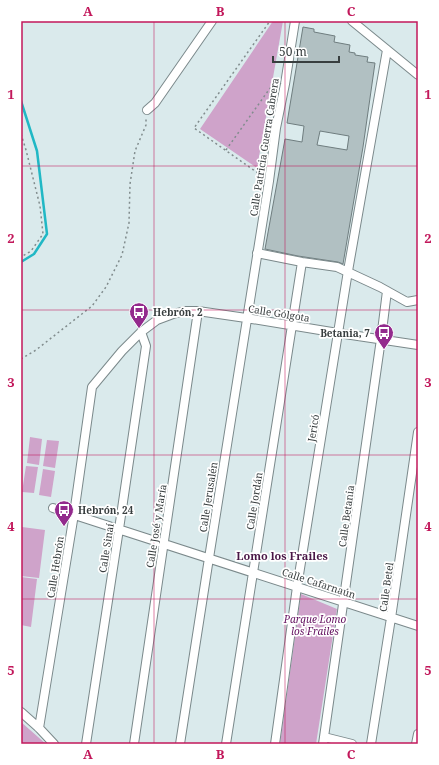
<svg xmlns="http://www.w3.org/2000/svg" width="439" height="765" font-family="'Noto Serif',serif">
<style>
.green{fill:#cfa3ca}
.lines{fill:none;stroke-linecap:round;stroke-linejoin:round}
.stream{stroke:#21b8c5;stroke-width:2.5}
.building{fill:#b1c0c2;stroke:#6f7d7f;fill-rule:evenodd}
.minor-casing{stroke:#7b898b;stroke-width:10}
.path{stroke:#818c8d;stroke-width:1.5;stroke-dasharray:2 3;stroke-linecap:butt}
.minor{stroke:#fff;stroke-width:8}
.grid{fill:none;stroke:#c2185b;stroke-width:1;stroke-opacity:0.55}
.labels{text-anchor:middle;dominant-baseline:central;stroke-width:3.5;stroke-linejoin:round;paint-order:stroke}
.street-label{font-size:10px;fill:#383e3f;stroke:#fff}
.poi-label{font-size:10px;font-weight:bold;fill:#383e3f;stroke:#fff;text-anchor:start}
.park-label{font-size:10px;font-style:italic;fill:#620e5e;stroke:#fff}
.neighbourhood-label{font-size:11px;font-weight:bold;fill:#491646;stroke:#fff}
.neatline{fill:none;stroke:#c2185b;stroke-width:1.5}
.grid-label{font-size:13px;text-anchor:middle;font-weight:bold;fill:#c2185b}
</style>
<rect width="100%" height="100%" fill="#daeaec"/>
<path class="green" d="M273,21H283L257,168L200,129Z
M30,437L42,439L39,465L27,463Z
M47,440L59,441L55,468L43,466Z
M26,466L38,467L34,493L22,492Z
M43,469L55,471L51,497L39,495Z
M22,527L45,530L39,578L21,576Z
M21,577L37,579L31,627L21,625Z
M301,594L337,609L316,744H280Z
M21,722L46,744H21Z"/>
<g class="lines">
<path class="stream" d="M21,101L37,151L47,234L34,254L21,262"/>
</g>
<path class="building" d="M303,27L314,29V32L335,36L334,42L350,45L349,52L355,53V55L368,57L367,62L375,63L363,147L343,264L338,262L298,256L265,249L285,139L302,142L304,126L287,123ZM320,131L349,136L347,150L317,145Z"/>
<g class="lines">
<g class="minor-casing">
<path id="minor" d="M352,21L418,75
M147,110L155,103L212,21
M257,253L302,262L337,267L380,287L407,302L418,300
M53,508L418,626
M21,712L39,728L54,744
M39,728L74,514L92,387L122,351L141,332L157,320L173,314L185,311H198L246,318L338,333L418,345
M324,737L352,744
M86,744L119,529L146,346L141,332
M134,744L198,311
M180,744L209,558L269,181L276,128L285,84L295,21
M226,744L302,262
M275,744L297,587L348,271L387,50
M323,744L381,339L387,291
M371,744L391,618L418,432
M416,744L418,734"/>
</g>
<path class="path" d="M21,134L26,150L40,206L43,234L31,251L21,257
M226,150L268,91L275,82H277
M262,176L194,128L270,21
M21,359L36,350L92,306L106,287L122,255L129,223L130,184L135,151L146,125V118"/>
<use href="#minor" class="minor"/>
</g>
<path class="grid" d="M154,21V744M285,21V744M21,166H418M21,310H418M21,455H418M21,599H418"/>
<defs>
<g id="bus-pin" transform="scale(1)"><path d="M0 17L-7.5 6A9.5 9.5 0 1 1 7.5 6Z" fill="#932a8d" stroke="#fff"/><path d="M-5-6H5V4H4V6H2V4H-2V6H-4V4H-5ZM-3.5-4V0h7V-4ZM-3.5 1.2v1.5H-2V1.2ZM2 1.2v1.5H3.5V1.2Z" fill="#fff"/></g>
</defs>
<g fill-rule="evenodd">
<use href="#bus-pin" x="139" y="312"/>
<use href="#bus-pin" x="384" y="333"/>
<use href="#bus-pin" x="64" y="510"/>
</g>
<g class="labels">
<g class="street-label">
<text transform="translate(264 147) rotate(-81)">Calle Patricia Guerra Cabrera</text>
<text transform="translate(279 313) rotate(9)">Calle Gólgota</text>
<text transform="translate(313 428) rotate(-81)">Jericó</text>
<text transform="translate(208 497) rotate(-81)">Calle Jerusalén</text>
<text transform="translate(254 501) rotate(-81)">Calle Jordán</text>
<text transform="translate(346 516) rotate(-82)">Calle Betania</text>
<text transform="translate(156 526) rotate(-81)">Calle José y María</text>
<text transform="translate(106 548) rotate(-81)">Calle Sinaí</text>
<text transform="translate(55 567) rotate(-81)">Calle Hebrón</text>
<text transform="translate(319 583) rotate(18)">Calle Cafarnaún</text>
<text transform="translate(386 587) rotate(-82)">Calle Betel</text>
</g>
<g class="poi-label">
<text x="153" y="312">Hebrón, 2</text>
<text x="370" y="333" text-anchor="end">Betania, 7</text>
<text x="78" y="510">Hebrón, 24</text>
</g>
<g class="park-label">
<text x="315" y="619">Parque Lomo<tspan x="315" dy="12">los Frailes</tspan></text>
</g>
<g class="neighbourhood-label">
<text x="282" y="555">Lomo los Frailes</text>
</g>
</g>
<rect width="439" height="765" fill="none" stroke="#ffffff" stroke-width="44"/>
<path d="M273 56v6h66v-6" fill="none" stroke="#383e3f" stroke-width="2"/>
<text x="279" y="56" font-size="12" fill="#383e3f" stroke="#ffffff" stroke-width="3" paint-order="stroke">50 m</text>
<rect x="22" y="22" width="395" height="721" class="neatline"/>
<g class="grid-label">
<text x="88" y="16">A</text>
<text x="220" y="16">B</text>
<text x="351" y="16">C</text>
<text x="11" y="99">1</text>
<text x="428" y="99">1</text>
<text x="11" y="243">2</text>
<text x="428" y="243">2</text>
<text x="11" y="387">3</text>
<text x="428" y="387">3</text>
<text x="11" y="531">4</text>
<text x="428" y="531">4</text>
<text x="11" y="675">5</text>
<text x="428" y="675">5</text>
<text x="88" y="759">A</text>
<text x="220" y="759">B</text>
<text x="351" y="759">C</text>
</g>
</svg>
